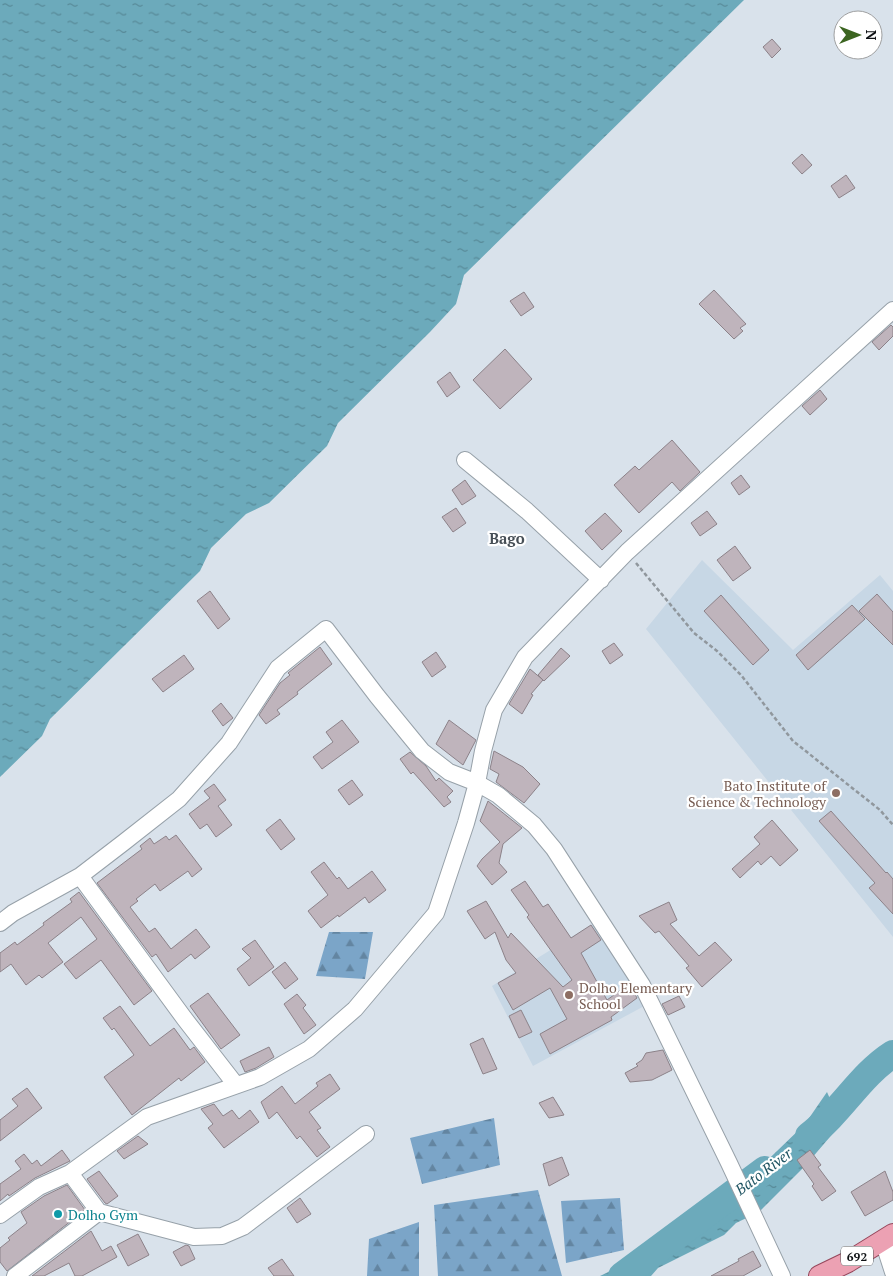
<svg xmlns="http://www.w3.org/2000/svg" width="893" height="1276" font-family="'PT Serif',serif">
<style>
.built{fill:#c7d7e5}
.forest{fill:url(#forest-firs)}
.water{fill:url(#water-ripples)}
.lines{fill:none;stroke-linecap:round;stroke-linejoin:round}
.river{stroke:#6caabb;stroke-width:28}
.building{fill:#bfb4bc;stroke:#8c8289}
.minor-casing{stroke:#97a1a9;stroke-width:18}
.major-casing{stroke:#96475b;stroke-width:22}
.path{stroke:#90979d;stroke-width:2.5;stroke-dasharray:4 2.5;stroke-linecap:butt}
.minor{stroke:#fff;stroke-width:16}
.major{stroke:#eca1b3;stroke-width:20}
.education-dot{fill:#8d6e63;stroke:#fff;stroke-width:2}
.culture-dot{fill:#0f9aa8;stroke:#fff;stroke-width:2}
.labels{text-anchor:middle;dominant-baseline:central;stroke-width:4.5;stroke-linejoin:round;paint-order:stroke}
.shield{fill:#fff;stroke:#57595b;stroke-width:1}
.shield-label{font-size:12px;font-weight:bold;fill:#0f1215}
.education-label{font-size:14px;fill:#785e54;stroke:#fff;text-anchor:end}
.culture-label{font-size:14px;fill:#0d838f;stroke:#fff;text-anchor:start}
.neighbourhood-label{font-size:15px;font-weight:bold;fill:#474f56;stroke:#fff}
.water-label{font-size:15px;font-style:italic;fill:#225664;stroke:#fff}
</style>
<defs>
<pattern id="forest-firs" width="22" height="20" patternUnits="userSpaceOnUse" patternTransform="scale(1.25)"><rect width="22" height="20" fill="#7ba5c8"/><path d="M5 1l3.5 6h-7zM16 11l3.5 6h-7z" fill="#6385a1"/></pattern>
<pattern id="water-ripples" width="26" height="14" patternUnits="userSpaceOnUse" patternTransform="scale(1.25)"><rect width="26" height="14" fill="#6caabb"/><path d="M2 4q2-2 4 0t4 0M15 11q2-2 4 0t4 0" fill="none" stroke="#578997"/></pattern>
</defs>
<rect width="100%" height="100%" fill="#d9e2eb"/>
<path class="built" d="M702,560L793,650L880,575L893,591V937L646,629Z
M599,920L648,1004L533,1066L492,986Z"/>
<path class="forest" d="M329,932H373L365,979L316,976Z
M494,1118L500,1165L422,1184L410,1138Z
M538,1190L562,1276H438L434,1205Z
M620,1198L624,1250L566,1263L561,1201Z
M419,1222V1276H367L369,1239Z"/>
<path class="water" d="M0,0H744L464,275L456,304L430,332L338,423L327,446L269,503L246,514L211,548L200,571L50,719L42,736L0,777Z
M827,1092L841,1124L805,1166L759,1212L736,1223L724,1235L658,1268L651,1276H600L654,1250L665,1238L688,1227L700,1216L732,1198L746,1181L805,1124Z"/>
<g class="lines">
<path class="river" d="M809,1136C841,1112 860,1075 893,1054
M622,1276L765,1170"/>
</g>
<path class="building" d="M772,39L781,49L772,58L763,47Z
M802,154L812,165L802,174L792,163Z
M846,175L855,188L839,198L831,186Z
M714,290L746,324L740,328L743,331L734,339L699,304Z
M524,292L534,307L521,316L510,301Z
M891,325L893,327V336L879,350L872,342Z
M505,349L532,379L500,409L473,380Z
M450,372L460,387L447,397L437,382Z
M820,390L827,399L810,415L802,406Z
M672,440L700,472L680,491L672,482L639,513L614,485L635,466L639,470Z
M741,475L750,487L739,495L731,483Z
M465,480L476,496L462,505L452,490Z
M456,508L466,523L453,532L442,517Z
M707,511L717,524L700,536L691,523Z
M605,513L622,531L602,550L585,531Z
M735,546L751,568L733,581L717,560Z
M210,591L230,619L218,629L197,601Z
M877,594L893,612V645L859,611Z
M721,595L769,650L753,665L704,611Z
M852,605L865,619L808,670L796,655Z
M614,643L623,655L610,664L602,651Z
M320,647L332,664L297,692L298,694L277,710L280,714L266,724L259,715L280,683L290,675L288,673Z
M561,648L570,656L544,681L538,675Z
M436,652L446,667L432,677L422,662Z
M184,655L194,669L163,692L152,679Z
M530,669L543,680L531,694L533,695L522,714L509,704Z
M221,703L233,718L223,726L212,711Z
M342,720L359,742L322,769L313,757L333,742L326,732Z
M449,720L476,740L463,765L436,744Z
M494,751L523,767L540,784L524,803L496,782L499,774L490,769Z
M410,752L426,766L436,781L439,778L453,791L447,797L451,802L444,807L413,772L411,774L400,759Z
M352,780L363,795L349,805L338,790Z
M214,784L226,800L218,806L232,825L216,837L207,824L200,829L189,814L210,798L204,791Z
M488,801L522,828L503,844L499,863L507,872L492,885L477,866L482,859L500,842L480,821Z
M831,811L886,873L887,872L893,879V914L869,888L875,883L819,821Z
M280,819L295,839L281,850L266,830Z
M772,820L798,850L780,866L771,856L761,865L758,861L740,878L732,869L760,844L754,837Z
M176,835L202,869L192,877L188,871L160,891L155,884L136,899L138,901L130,907L149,932L155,928L171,949L196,929L210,947L195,959L191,954L168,972L156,954L152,957L97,883L142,849L140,846L150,838L154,844L166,836L169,840Z
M324,862L337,879L339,877L348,889L372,871L386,890L369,903L365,897L339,917L338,915L321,928L308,911L328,895L311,872Z
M525,881L543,907L548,904L571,938L591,925L601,940L581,953L607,1000L629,984L637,998L611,1017L612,1020L550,1054L540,1034L567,1019L550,988L513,1010L498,983L516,973L506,960L495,932L485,939L467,911L486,901L508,938L511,933L563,987L572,980L527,917L529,915L511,890Z
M79,892L152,991L134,1005L101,960L76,979L64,964L97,939L81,917L48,943L63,962L42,978L39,975L26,985L11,964L0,972V953L15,942L17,945L44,925L43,923L72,902L70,899Z
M669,902L677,920L670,924L699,956L715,942L732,960L702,987L686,968L689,966L659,931L655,933L639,916Z
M255,940L274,967L249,986L237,969L251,958L242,949Z
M285,962L298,979L285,989L272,972Z
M208,993L240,1035L221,1049L190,1006Z
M297,994L306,1005L303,1008L316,1025L304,1034L284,1004Z
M679,996L685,1007L668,1015L662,1004Z
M120,1006L150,1046L174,1028L190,1050L194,1047L205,1062L181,1081L179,1078L132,1115L104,1077L134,1055L114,1028L112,1030L103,1018Z
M521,1010L532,1032L519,1038L509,1016Z
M483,1038L497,1069L483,1074L470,1044Z
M269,1047L274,1057L256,1068L245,1072L240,1061Z
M663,1050L672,1070L652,1080L630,1082L625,1073L638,1066L636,1064L642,1060L646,1053Z
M330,1074L340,1089L309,1112L321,1128L317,1130L330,1147L317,1157L300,1136L297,1139L277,1112L269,1119L261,1102L282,1086L295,1104L318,1086L316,1083Z
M27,1088L42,1108L0,1141V1120L18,1106L12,1099Z
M553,1097L564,1115L549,1118L539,1103Z
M214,1104L223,1116L232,1110L239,1119L250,1110L259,1122L224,1148L208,1128L213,1124L201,1109Z
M138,1136L148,1144L124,1159L117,1151Z
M62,1150L70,1161L35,1178L9,1196L8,1194L0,1201V1184L21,1169L15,1161L24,1154L32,1164L37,1160L41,1166Z
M810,1150L821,1165L818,1167L836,1191L822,1201L812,1186L814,1184L797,1160Z
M562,1157L569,1175L549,1186L543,1164Z
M99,1171L118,1196L107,1204L105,1203L87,1179Z
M885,1171L893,1192V1200L865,1216L851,1192Z
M67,1185L85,1210L7,1271L0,1262V1248L10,1240L8,1238L27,1223L21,1212L44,1196Z
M300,1198L311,1214L297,1223L287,1208Z
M91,1231L102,1251L111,1246L117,1257L82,1276H75L69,1263L44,1276H32Z
M138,1234L149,1255L128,1266L117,1245Z
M186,1245L189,1246L195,1259L181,1266L173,1252Z
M753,1251L761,1266L743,1276H711L739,1261L738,1259Z
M282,1259L294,1276H274L268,1268Z"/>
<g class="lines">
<g class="minor-casing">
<path id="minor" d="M465,460L527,511L601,580
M0,923L13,913L80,876
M236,1085L184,1018L80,876L123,843L179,799L229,743L278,668L326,629L377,696L422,751L449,772L477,783L483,751L494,710L525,657L627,552L893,310
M99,1212L194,1237L222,1236L243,1227L366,1134
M0,1215L39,1187L70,1173L147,1117L260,1077L309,1049L355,1009L436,913L466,823L477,783L498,795L534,825L554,849L642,985L729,1163L782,1276
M883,1241L893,1272
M15,1276L99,1212L70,1173"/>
</g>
<g class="major-casing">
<path id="major" d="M819,1276L848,1262L893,1234"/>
</g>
<path class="path" d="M636,563L694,633L717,651L741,675L793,741L880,810L893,825"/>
<use href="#minor" class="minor"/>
<use href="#major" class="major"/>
</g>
<g class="education-dot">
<circle cx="836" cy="793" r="5"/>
<circle cx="569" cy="995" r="5"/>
</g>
<circle class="culture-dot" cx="58" cy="1214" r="5"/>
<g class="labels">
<rect class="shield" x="841" y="1246.5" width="32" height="19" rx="4"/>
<g class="shield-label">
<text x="857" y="1256">692</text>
</g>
<g class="education-label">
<text x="826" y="785">Bato Institute of<tspan x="826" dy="16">Science &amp; Technology</tspan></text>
<text x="579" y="987" text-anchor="start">Dolho Elementary<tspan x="579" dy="16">School</tspan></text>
</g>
<g class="culture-label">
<text x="68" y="1214">Dolho Gym</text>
</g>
<g class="neighbourhood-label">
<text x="507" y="538">Bago</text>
</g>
<g class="water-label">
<text transform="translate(763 1171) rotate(-37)">Bato River</text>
</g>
</g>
<g transform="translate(858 35) rotate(90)"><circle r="24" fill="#ffffff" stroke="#9fa0a1"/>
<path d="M0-4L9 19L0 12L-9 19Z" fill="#3c6521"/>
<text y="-8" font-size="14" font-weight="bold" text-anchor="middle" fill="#0f1215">N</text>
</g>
</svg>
